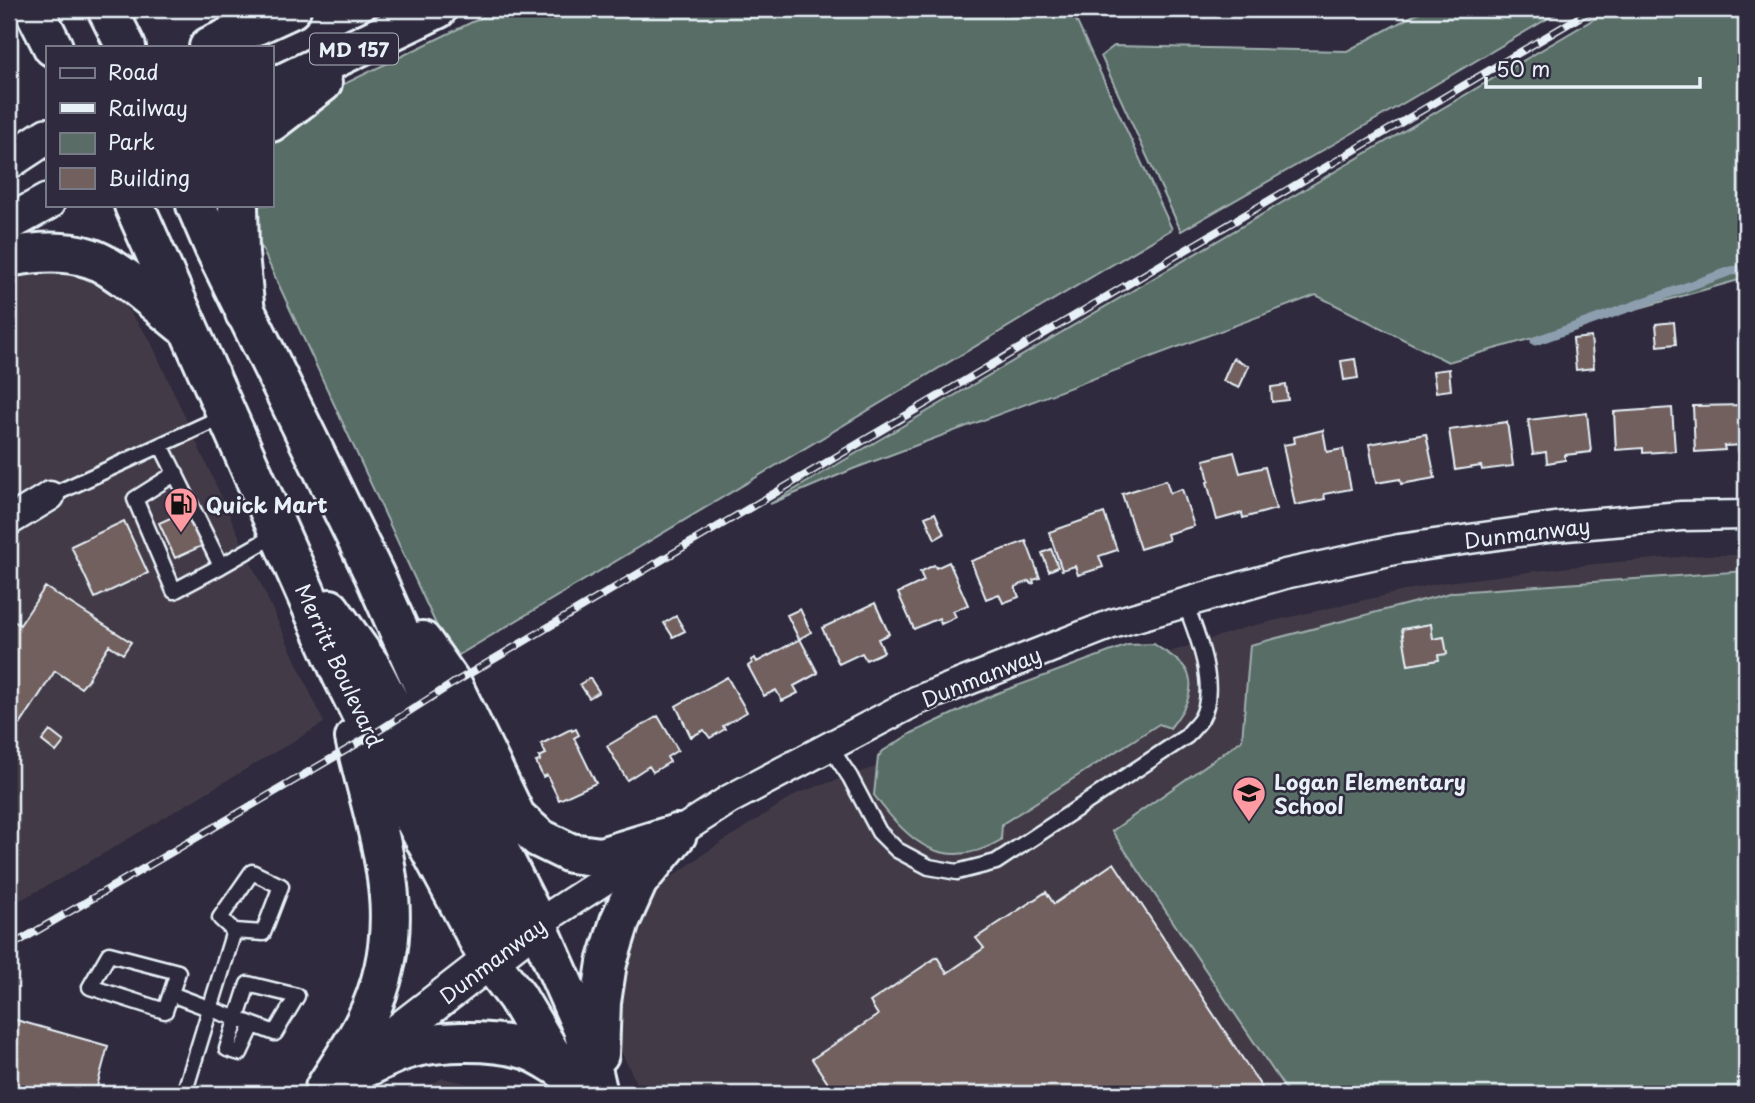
<svg xmlns="http://www.w3.org/2000/svg" width="1755" height="1103" font-family="'Playpen Sans',sans-serif">
<style>
.built{fill:#433a47}
.green{fill:#596d66;stroke:#a0afaf;stroke-width:2}
.lines{fill:none;stroke-linecap:round;stroke-linejoin:round}
.stream{stroke:#8d9eae;stroke-width:9}
.building{fill:#72605e;stroke:#e8f1f8;stroke-width:2}
.service-casing{stroke:#e8f1f8;stroke-width:19}
.minor-casing{stroke:#e8f1f8;stroke-width:33}
.tertiary-casing{stroke:#e8f1f8;stroke-width:40}
.secondary-casing{stroke:#e8f1f8;stroke-width:44}
.primary-casing{stroke:#e8f1f8;stroke-width:44}
.service{stroke:#2f2a3d;stroke-width:14}
.minor{stroke:#2f2a3d;stroke-width:28}
.tertiary{stroke:#2f2a3d;stroke-width:35}
.secondary{stroke:#2f2a3d;stroke-width:38}
.primary{stroke:#2f2a3d;stroke-width:38}
.rail-casing{stroke:#e8f1f8;stroke-width:8}
.rail{stroke:#2f2a3d;stroke-width:5;stroke-dasharray:16;stroke-linecap:butt}
.labels{text-anchor:middle;dominant-baseline:central;stroke-width:5;stroke-linejoin:round;paint-order:stroke}
.shield{fill:#2f2a3d;stroke:#b0b5c0;stroke-width:2}
.shield-label{font-size:19px;font-weight:bold;fill:#e8f1f8}
.poi-label{font-size:21px;font-weight:bold;fill:#e8f1f8;stroke:#2f2a3d;text-anchor:start}
.street-label{font-size:21px;fill:#e8f1f8;stroke:#2f2a3d}
</style>
<rect width="100%" height="100%" fill="#2f2a3d"/>
<filter id="ink" filterUnits="userSpaceOnUse"><feTurbulence type="fractalNoise" baseFrequency=".0143" numOctaves="2"/><feDisplacementMap in="SourceGraphic" scale="14" xChannelSelector="R" yChannelSelector="G"/><feConvolveMatrix kernelMatrix="1 2 1 2 8 2 1 2 1" color-interpolation-filters="sRGB"/></filter>
<g filter="url(#ink)">
<path class="built" d="M57,262L108,283L150,340L324,723L67,875L9,906V269Z
M1703,555H1746V1094H642L612,1033L620,936L646,896L705,853L798,793L890,762L1164,654L1247,627L1439,583L1595,564Z
M442,1078L496,1090L503,1094H416Z"/>
<path class="green" d="M499,9H1071L1172,229L452,659L258,240L253,205H271V138L309,101Z
M1425,9H1564L1339,141L1181,231L1101,56L1114,46L1347,51Z
M1611,9H1746V278L1448,362L1316,295L853,469L770,504Z
M1746,571V1094H1289L1112,831L1242,740L1250,645L1454,592Z
M1154,644C1163,651 1178,658 1185,668C1199,688 1183,712 1170,728L1159,724L1002,824L1001,840C944,874 908,842 874,795L878,757L883,751L912,733L995,694L1128,645Z"/>
<g class="lines">
<path class="stream" d="M1535,341L1731,271L1746,269"/>
</g>
<path class="building" d="M1674,322L1676,344L1658,346L1656,324Z
M1591,337L1594,368L1576,370L1573,339Z
M1233,358L1249,366L1239,388L1223,381Z
M1355,359L1358,378L1344,380L1341,361Z
M1449,369L1451,390L1436,392L1433,371Z
M1286,385L1288,400L1272,402L1271,387Z
M1746,405V445L1724,446L1725,450L1695,452L1693,406Z
M1672,408L1675,451L1643,453V448L1616,450L1614,412Z
M1587,413L1591,452L1565,455V460L1547,463L1546,452L1533,454L1528,420Z
M1507,422L1513,466L1482,470L1481,466L1455,470L1449,430Z
M1323,430L1327,452L1343,449L1351,489L1324,494L1325,499L1295,505L1283,445L1295,443L1294,437Z
M1426,434L1435,478L1401,484L1400,479L1376,483L1369,444Z
M1234,452L1240,473L1265,467L1276,509L1243,518L1242,513L1217,520L1207,482L1209,481L1204,460Z
M1166,480L1170,493L1182,489L1194,526L1167,534L1169,540L1140,549L1122,494Z
M188,510L204,545L175,558L159,523Z
M935,513L944,534L935,539L925,517Z
M1104,513L1117,550L1099,556L1103,567L1078,575L1075,566L1062,570L1049,532Z
M124,521L148,573L95,598L71,546Z
M1026,541L1040,578L1033,580L1034,583L1031,584L1029,581L1015,587L1019,597L1003,603L999,594L986,599L971,561Z
M1051,549L1058,567L1049,571L1042,553Z
M949,562L968,605L953,611L956,617L941,624L939,618L914,629L898,593L924,581L920,572L934,565L936,568Z
M45,587L131,642L123,654L109,645L88,678L89,679L81,688L55,671L20,725L9,718V625L12,620L20,625Z
M875,603L889,634L878,639L884,652L866,660L862,653L839,664L822,628Z
M800,609L811,632L799,639L787,615Z
M676,616L685,631L673,637L664,623Z
M1431,624L1433,639L1444,637L1447,654L1438,655L1439,660L1408,665L1402,629Z
M800,639L818,673L794,686L798,693L782,701L776,690L764,696L748,666L752,663L751,660L755,658L757,662Z
M727,677L747,712L723,726L725,729L710,738L704,730L691,737L676,706Z
M590,678L599,692L589,698L580,684Z
M658,716L678,750L667,757L670,762L653,772L649,766L627,780L607,746Z
M571,729L572,731L576,729L579,735L574,738L596,783L559,800L547,775L543,777L536,762L540,761L539,757L546,754L541,744Z
M50,731L64,742L56,752L42,741Z
M1114,863L1262,1088L1253,1094H835L812,1059L878,1015L870,1002L937,957L947,973L984,948L976,938L1046,892L1054,904Z
M9,1018L108,1046L95,1094H9Z"/>
<g class="lines">
<g class="service-casing">
<path id="service" d="M161,445L221,566L279,533
M176,473L135,499L174,591L221,566
M50,496L226,415
M830,747L850,777L879,832L897,850L929,867L957,872L996,862L1187,736C1191,730 1197,725 1201,719C1219,687 1197,634 1185,603
M252,872L281,886L263,933L234,931L220,918Z
M109,954L178,972L165,1011L90,987Z
M171,994C206,1007 241,1020 275,1033L297,996L248,984L227,1049L240,1053L253,1025
M350,1076L370,1094
M184,1094L234,931"/>
</g>
<g class="minor-casing">
<path id="minor" d="M9,521L50,496
M537,924L730,799L918,700L1112,624L1285,574L1399,549L1555,527L1681,516L1746,515"/>
</g>
<g class="tertiary-casing">
<path id="tertiary" d="M9,161L47,136
M9,223L47,202
M359,1062L537,924"/>
</g>
<g class="secondary-casing">
<path id="secondary" d="M134,205L342,675L402,796L489,960L517,997L558,1066L595,1094
M196,205L214,247L374,574L429,698L451,755L537,924L583,1029L598,1094
M9,257C35,252 65,250 90,258C116,266 160,307 183,325
M330,609L370,665L395,713L438,807L486,900L504,918L537,924
M422,641L452,684L516,817L539,838L570,853L601,857L677,834
M599,1054L601,1002L607,963L620,921L638,881L677,834
M325,1088C339,1066 355,1043 366,1020C415,919 377,838 355,738
M325,1088C349,1076 373,1063 397,1053C431,1039 490,1039 525,1049C536,1052 548,1060 558,1066"/>
</g>
<g class="primary-casing">
<path id="primary" d="M34,9L53,47
M107,9L126,47
M209,47L291,9
M271,89L437,9
M271,122L322,83
M238,205L239,254L245,313"/>
</g>
<use href="#service" class="service"/>
<use href="#minor" class="minor"/>
<use href="#tertiary" class="tertiary"/>
<use href="#secondary" class="secondary"/>
<use href="#primary" class="primary"/>
<g class="rail-casing">
<path id="rail" d="M9,947L372,735L452,684L1593,9"/>
</g>
<use href="#rail" class="rail"/>
</g>
</g>
<defs>
<g id="fuel-pin" transform="scale(1.75)"><path d="M0 17L-7.5 6A9.5 9.5 0 1 1 7.5 6Z" fill="#ff9aa2" stroke="#2f2a3d"/><path d="M-5.5-6h7V0h2V4h1.3V-2.5L3-4.5l.8-.8L6-3V5H2.5V1h-1V6h-7ZM-4.2-4.7v3.2H.2V-4.7Z" fill="#111"/></g>
<g id="school-pin" transform="scale(1.75)"><path d="M0 17L-7.5 6A9.5 9.5 0 1 1 7.5 6Z" fill="#ff9aa2" stroke="#2f2a3d"/><path d="M0-5L7-2L0 1L-7-2ZM-4 1L0 2.5L4 1V4Q0 6-4 4Z" fill="#111"/></g>
</defs>
<g fill-rule="evenodd">
<use href="#fuel-pin" x="181" y="504"/>
<use href="#school-pin" x="1249" y="793"/>
</g>
<g class="labels">
<rect class="shield" x="310" y="33.5" width="88" height="31" rx="5"/>
<g class="shield-label">
<text x="354" y="49">MD 157</text>
</g>
<g class="poi-label">
<text x="206" y="504">Quick Mart</text>
<text x="1274" y="781">Logan Elementary<tspan x="1274" dy="24">School</tspan></text>
</g>
<g class="street-label">
<text transform="translate(1527 532) rotate(-7)">Dunmanway</text>
<text transform="translate(340 665) rotate(65)">Merritt Boulevard</text>
<text transform="translate(981 676) rotate(-22)">Dunmanway</text>
<text transform="translate(492 960) rotate(-37)">Dunmanway</text>
</g>
</g>
<rect width="1755" height="1103" fill="none" stroke="#2f2a3d" stroke-width="35"/>
<rect x="18" y="18" width="1720" height="1068" fill="none" stroke="#e8f1f8" stroke-width="2.5" filter="url(#ink)"/>
<rect x="46" y="46" width="228" height="161" fill="#2f2a3d" stroke="#797a88" stroke-width="2"/>
<rect x="60" y="68" width="35" height="10" fill="#2f2a3d" stroke="#797a88" stroke-width="2"/>
<text x="108" y="80" font-size="21" fill="#e8f1f8">Road</text>
<rect x="60" y="103" width="35" height="10" fill="#e8f1f8" stroke="#797a88" stroke-width="2"/>
<text x="108" y="116" font-size="21" fill="#e8f1f8">Railway</text>
<rect x="60" y="133" width="35" height="21" fill="#596d66" stroke="#797a88" stroke-width="2"/>
<text x="108" y="150" font-size="21" fill="#e8f1f8">Park</text>
<rect x="60" y="168" width="35" height="21" fill="#72605e" stroke="#797a88" stroke-width="2"/>
<text x="108" y="186" font-size="21" fill="#e8f1f8">Building</text>
<path d="M1486 77v10h214v-10" fill="none" stroke="#e8f1f8" stroke-width="3.5"/>
<text x="1496" y="77" font-size="21" fill="#e8f1f8" stroke="#2f2a3d" stroke-width="5" paint-order="stroke">50 m</text>
</svg>
